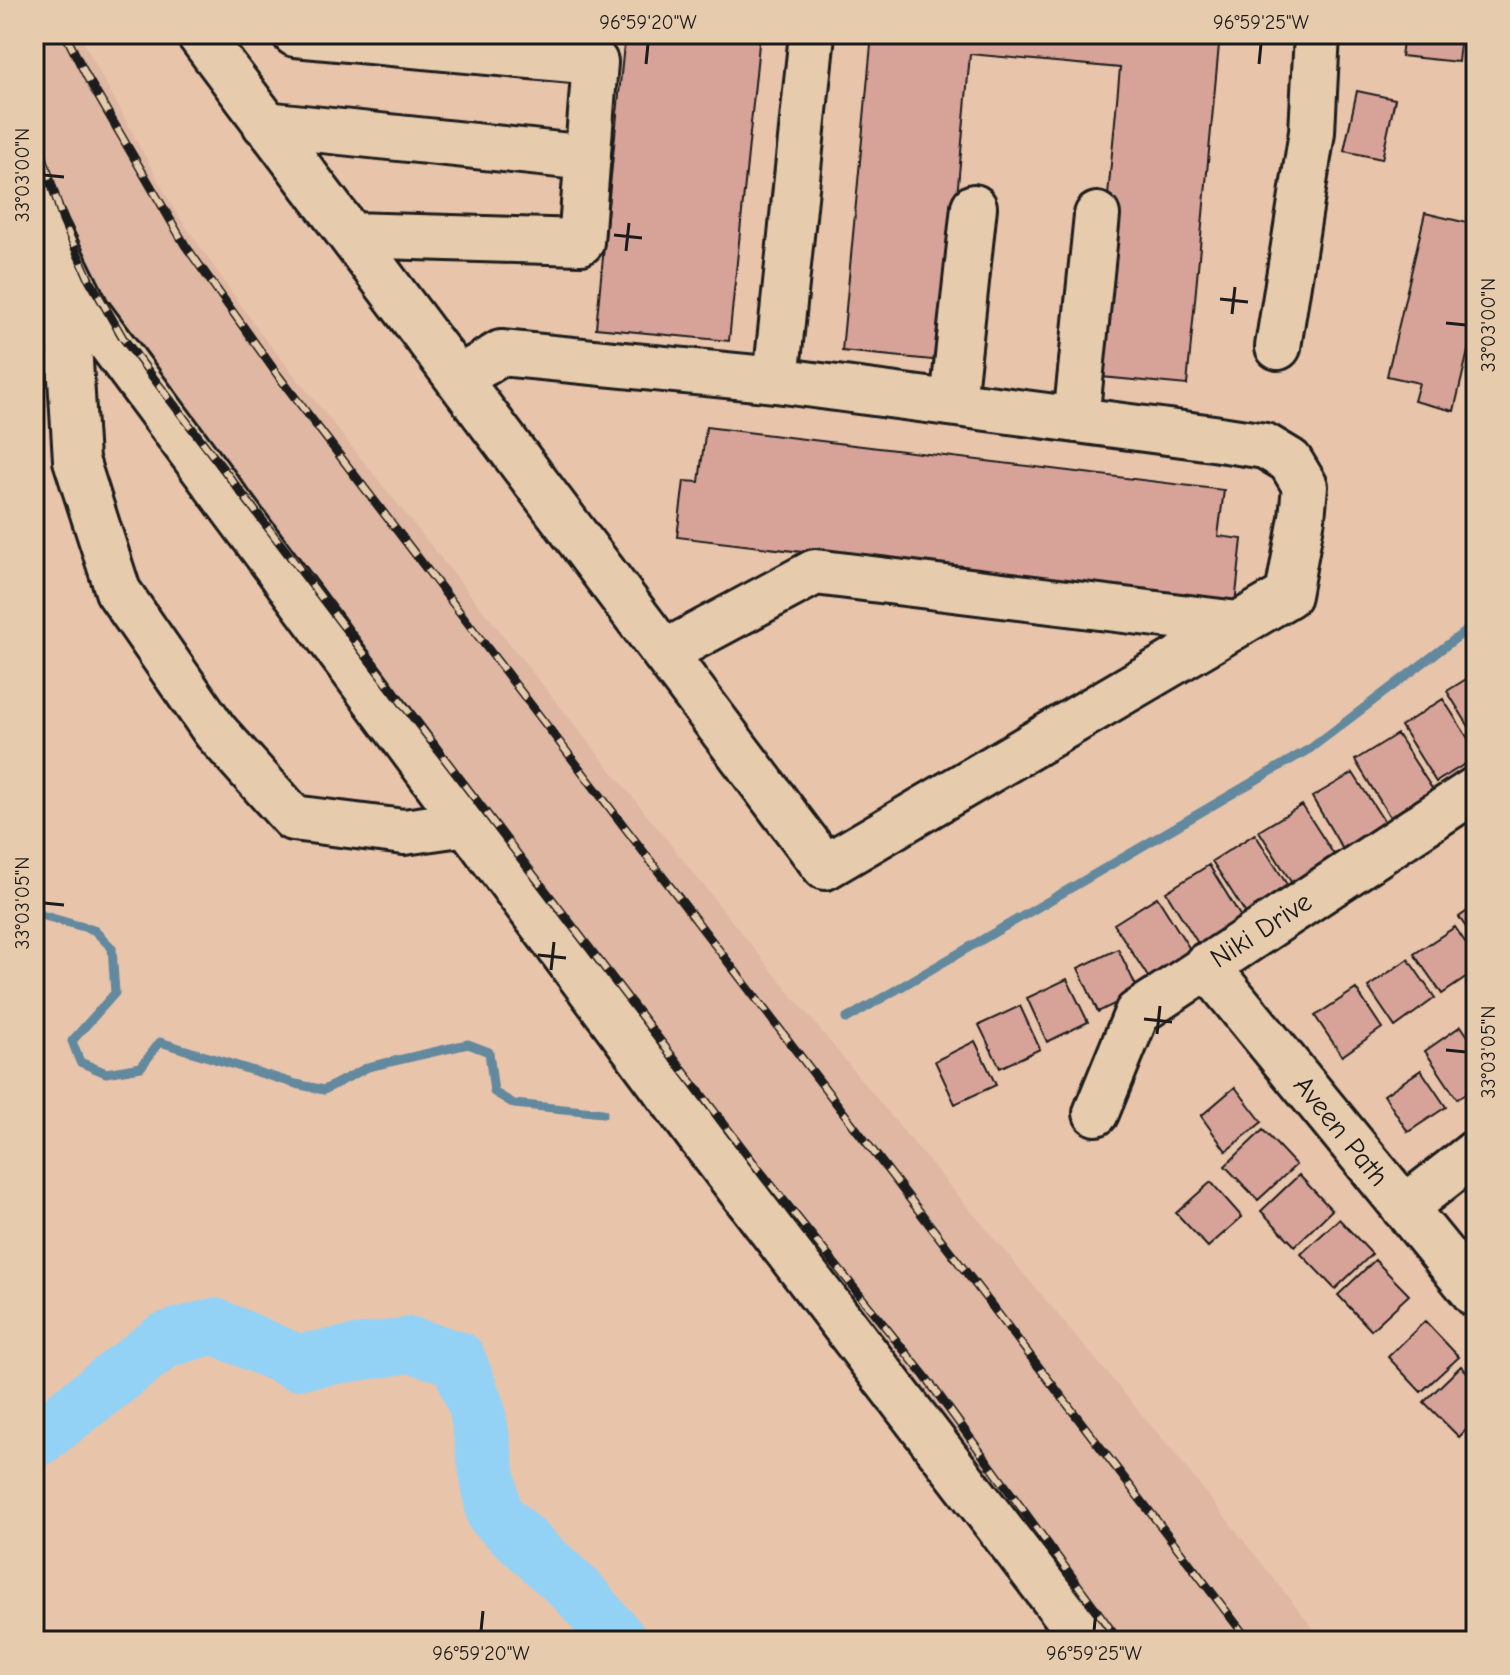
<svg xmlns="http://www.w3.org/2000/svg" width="1510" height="1675" font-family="'Comic Neue',sans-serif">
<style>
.built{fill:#dfb7a3}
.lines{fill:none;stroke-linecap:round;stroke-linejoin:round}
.stream{stroke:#64899e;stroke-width:9}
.river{stroke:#94d2f5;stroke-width:56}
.building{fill:#d7a399;stroke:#1c1c1c;stroke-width:2}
.minor-casing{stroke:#1c1c1c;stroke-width:50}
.minor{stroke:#e6cbad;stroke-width:44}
.rail-casing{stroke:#1c1c1c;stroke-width:9}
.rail{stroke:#e6cbad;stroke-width:6;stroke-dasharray:18;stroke-linecap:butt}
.ticks{fill:none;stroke:#1c1c1c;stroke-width:3}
.labels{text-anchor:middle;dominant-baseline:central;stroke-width:8;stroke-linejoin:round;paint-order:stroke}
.street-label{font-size:28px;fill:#1c1c1c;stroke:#e6cbad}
.neatline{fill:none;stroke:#1c1c1c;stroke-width:3}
.ticks-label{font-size:20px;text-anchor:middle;fill:#1c1c1c}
</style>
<rect width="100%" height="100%" fill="#e8c4ab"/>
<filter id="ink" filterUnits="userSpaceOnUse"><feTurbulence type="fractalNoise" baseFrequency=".0125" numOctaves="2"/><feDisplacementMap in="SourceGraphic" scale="16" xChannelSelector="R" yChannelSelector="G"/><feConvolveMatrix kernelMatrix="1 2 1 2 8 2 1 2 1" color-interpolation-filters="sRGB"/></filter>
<g filter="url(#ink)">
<path class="built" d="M34,34H79L173,208L258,330L767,965L890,1115L1175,1454L1323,1641H1113L96,314L51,215L34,173Z"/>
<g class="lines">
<path class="stream" d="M34,913L94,930L112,948L115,993L72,1041L80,1062L106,1073L141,1067L160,1042L296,1084L324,1090L368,1067L468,1044L489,1052L494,1092L514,1104L603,1113
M846,1019L1311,748L1476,623"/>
<path class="river" d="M34,1438L37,1439L165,1340L214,1326L296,1362L411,1345L458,1359L477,1409L494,1514L580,1594L619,1641"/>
</g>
<path class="building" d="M623,34H760L729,341L596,328L625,34Z
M872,34H1220L1187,385L1091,376L1120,68L970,54L942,361L842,351Z
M1404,34H1461L1458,62L1401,56Z
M1357,91L1395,99L1382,159L1344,151Z
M1425,213L1476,225V317L1454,411L1414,401L1419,383L1387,376Z
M706,427L1224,490L1218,536L1242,539L1235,604L677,537L684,481L699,482Z
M1476,673V738L1447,691Z
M1443,699L1476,751V757L1436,782L1401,726Z
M1397,734L1433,790L1390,817L1355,760Z
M1353,773L1387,826L1345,853L1312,797Z
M1302,805L1338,861L1295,888L1259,831Z
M1255,834L1291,891L1248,917L1212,861Z
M1209,865L1244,922L1201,948L1166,892Z
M1157,897L1193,954L1150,980L1114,924Z
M1476,905V942L1459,917Z
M1455,927L1476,958V971L1442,994L1414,954Z
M1118,949L1139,992L1098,1012L1078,968Z
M1408,959L1435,998L1395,1027L1368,987Z
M1067,979L1088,1022L1047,1042L1027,998Z
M1356,989L1382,1028L1342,1056L1315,1016Z
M1020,1006L1040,1049L1000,1068L979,1025Z
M1461,1026L1476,1048V1087L1457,1099L1425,1051Z
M975,1041L996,1085L955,1104L935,1061Z
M1421,1070L1446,1107L1408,1132L1384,1095Z
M1235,1087L1262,1122L1226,1151L1201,1116Z
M1263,1130L1296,1165L1258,1200L1225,1166Z
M1299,1175L1332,1210L1295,1246L1261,1211Z
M1211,1182L1242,1217L1208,1247L1176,1213Z
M1339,1219L1372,1254L1335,1289L1301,1254Z
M1375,1260L1409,1295L1371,1330L1338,1295Z
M1425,1321L1459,1357L1421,1392L1388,1357Z
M1461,1366L1476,1381V1420L1459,1437L1424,1402Z"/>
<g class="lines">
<g class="minor-casing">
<path id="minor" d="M199,34L825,867L1288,595L1302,518L1305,486L1290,461L1265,446L1213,438L776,380
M295,34L595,62L581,242L350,235
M265,124L588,158
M34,204L87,312L700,1137L1086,1641
M65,279L76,460L118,591L215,731L293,818L404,832L467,823
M1278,347L1312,132L1317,34
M458,379L501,353L776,380L812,34
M953,403L974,207
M1076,420L1097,215
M664,653L815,572L1238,624
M1206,965L1476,1295
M1096,1113L1137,1013L1476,789
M1404,1208L1476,1152"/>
</g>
<use href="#minor" class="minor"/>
<g class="rail-casing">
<path id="rail" d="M65,34L87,77L185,245L277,374L1249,1641
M34,127L63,221L89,279L123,338L756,1166L924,1375L1119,1641"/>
</g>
<use href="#rail" class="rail"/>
</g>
</g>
<path class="ticks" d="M646,64L648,44M1259,64L1261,44M44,175L64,177M614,235L642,238M626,251L629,223M1220,299L1248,302M1232,314L1235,287M1446,323L1466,325M44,903L64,905M538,955L566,958M551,970L554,942M1144,1019L1172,1022M1157,1034L1160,1006M1446,1050L1466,1052M481,1631L483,1611M1094,1631L1096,1611"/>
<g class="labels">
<g class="street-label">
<text transform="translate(1261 930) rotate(-33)">Niki Drive</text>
<text transform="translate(1341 1131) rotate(51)">Aveen Path</text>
</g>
</g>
<rect width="1510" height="1675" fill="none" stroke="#e6cbad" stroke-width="88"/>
<rect x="44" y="44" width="1422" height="1587" class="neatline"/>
<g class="ticks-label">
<text x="648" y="29">96°59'20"W</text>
<text x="1261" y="29">96°59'25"W</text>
<text transform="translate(22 175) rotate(-90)" y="7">33°03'00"N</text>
<text transform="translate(1488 325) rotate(-90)" y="7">33°03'00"N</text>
<text transform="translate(22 903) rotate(-90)" y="7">33°03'05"N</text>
<text transform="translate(1488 1052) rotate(-90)" y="7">33°03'05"N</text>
<text x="481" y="1660">96°59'20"W</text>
<text x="1094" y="1660">96°59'25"W</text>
</g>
</svg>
